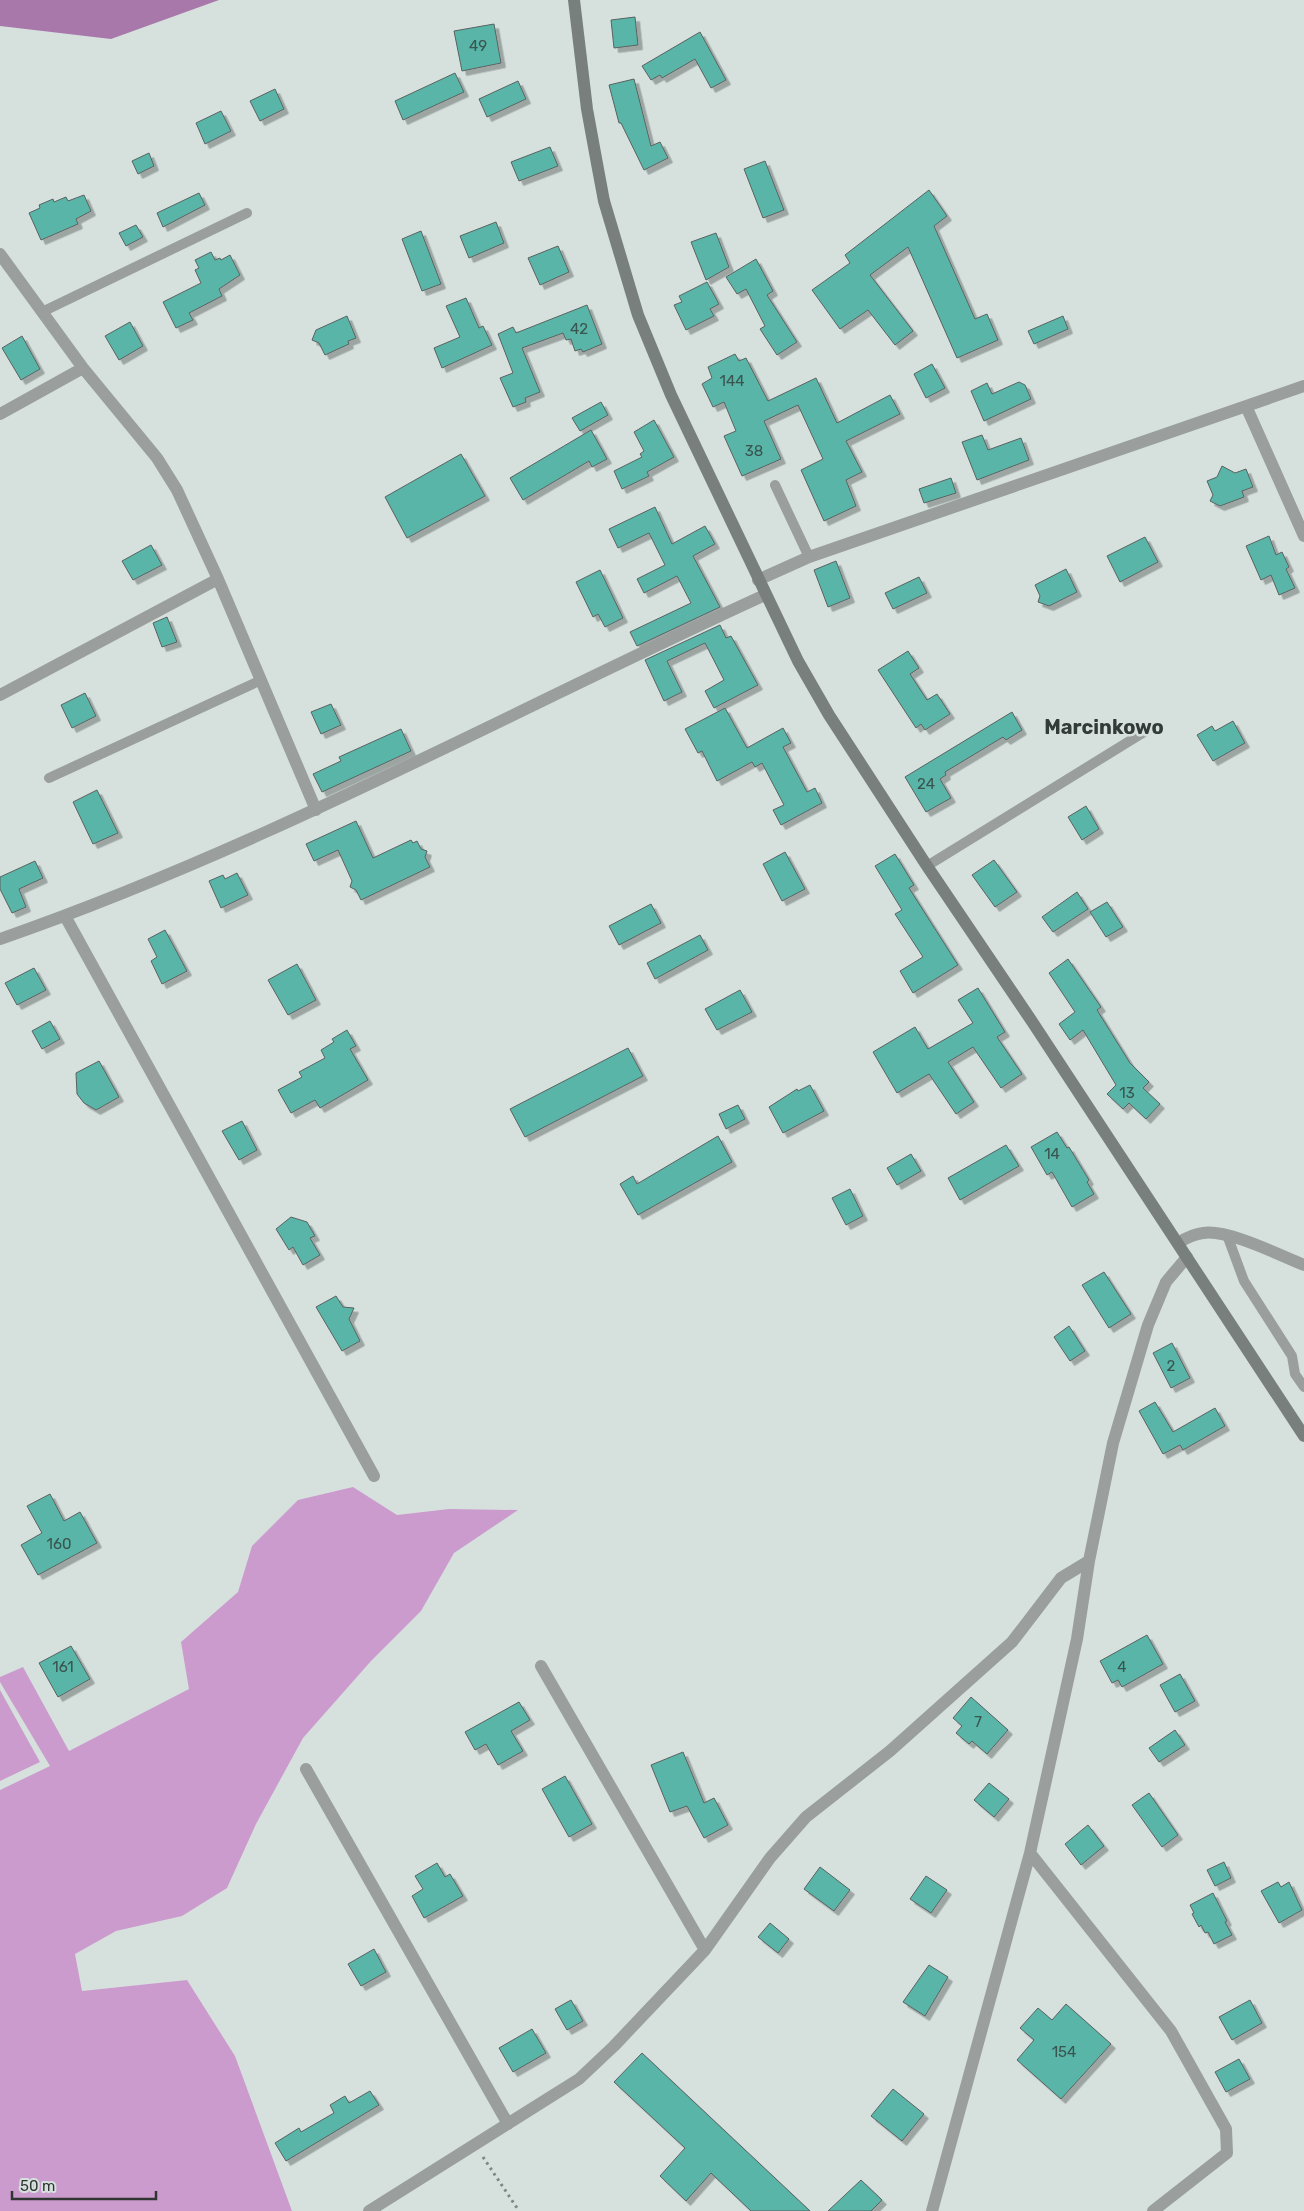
<svg xmlns="http://www.w3.org/2000/svg" width="1304" height="2211" font-family="Rubik,sans-serif">
<style>
.green{fill:#cc9bce}
.water{fill:#a878aa}
.building{fill:#59b5a7;stroke:#596260;filter:url(#shadow)}
.lines{fill:none;stroke-linecap:round;stroke-linejoin:round}
.path{stroke:#7f8684;stroke-width:3;stroke-dasharray:2.5 4;stroke-linecap:butt}
.lane{stroke:#9a9e9d;stroke-width:10}
.street{stroke:#9a9e9d;stroke-width:12}
.secondary{stroke:#797f7d;stroke-width:12}
.labels{text-anchor:middle;dominant-baseline:central;stroke-width:5;stroke-linejoin:round;paint-order:stroke}
.number-label{font-size:15px;fill:#3a5450}
.quarter-label{font-size:20px;font-weight:bold;fill:#333b39;stroke:#d6e1de}
</style>
<defs>
<filter id="shadow"><feDropShadow dx="4.5" dy="4.5" stdDeviation="0" flood-color="#0004"/></filter>
</defs>
<rect width="100%" height="100%" fill="#d6e1de"/>
<path class="green" d="M353,1487L397,1515L449,1509L518,1510L454,1553L421,1611L371,1661L303,1738L256,1824L227,1888L182,1916L116,1931L75,1954L82,1991L187,1980L235,2056L292,2211H0V1790L50,1766L0,1682V1677L23,1667L69,1751L189,1689L181,1642L238,1592L252,1546L298,1500Z
M0,1690L40,1762L0,1781Z"/>
<path class="water" d="M0,0H219L111,39L0,26Z"/>
<path class="building" d="M635,17L638,45L614,48L611,20Z
M494,24L501,63L462,71L454,31Z
M700,32L726,80L711,88L695,59L662,78L660,75L651,80L642,66Z
M455,73L464,92L403,120L395,101Z
M634,79L651,146L660,142L668,158L644,170L621,123H619L609,85Z
M518,81L526,99L487,117L479,99Z
M275,89L284,109L260,121L250,101Z
M221,111L231,131L205,144L196,123Z
M550,147L558,166L519,181L511,162Z
M149,153L154,166L138,174L132,161Z
M765,161L784,210L763,218L744,169Z
M929,190L947,216L934,226L975,319L987,314L998,340L957,358L908,247L870,275L913,331L895,345L868,310L840,329L812,290L850,263L845,255Z
M199,193L205,205L163,227L157,213Z
M84,195L91,211L76,219L78,224L41,240L29,213L40,208L39,205L53,199L54,202L66,197L68,201Z
M496,222L504,243L469,258L460,236Z
M136,225L143,237L126,246L119,233Z
M421,231L441,284L422,291L402,239Z
M716,233L729,267L706,280L691,242Z
M558,246L569,272L540,285L528,258Z
M211,252L215,260L220,258L221,260L230,255L240,275L219,289L222,296L189,313L193,320L176,328L163,302L201,283L195,270L199,268L195,260Z
M756,259L773,291L767,295L797,342L777,355L760,329L765,326L746,289L737,294L726,277Z
M707,282L719,304L710,309L714,316L686,330L674,305L682,302L679,296Z
M466,298L479,328L483,326L492,345L442,368L434,348L460,337L446,306Z
M587,305L602,344L583,352L581,349L575,351L571,339L566,340L563,333L522,348L540,392L525,398L526,402L513,407L500,378L513,373L498,334L513,327L516,333Z
M347,316L356,338L348,341L349,344L325,355L319,343L312,340L316,330Z
M1063,316L1068,329L1034,344L1028,331Z
M130,322L143,346L119,360L105,336Z
M22,336L40,369L21,380L2,348Z
M735,354L739,361L746,358L768,401L816,378L837,423L890,395L900,414L846,441L862,472L846,480L856,506L824,521L801,470L823,459L798,405L764,421L781,459L742,476L724,436L736,431L724,402L713,407L702,384L712,378L708,367Z
M932,364L945,388L926,398L914,374Z
M1019,382L1025,385L1031,399L984,421L971,391L987,383L992,394Z
M601,402L608,415L580,431L572,418Z
M654,420L674,457L647,472L649,476L622,489L614,471L642,457L640,454L644,451L634,432Z
M591,430L607,459L592,467L589,461L523,500L510,478Z
M982,435L988,450L1021,438L1029,460L977,480L962,442Z
M461,454L485,496L407,538L385,497Z
M1222,466L1235,473L1246,469L1253,487L1242,491L1244,497L1220,506L1210,501L1213,495L1207,481L1217,477Z
M951,478L956,493L924,503L919,489Z
M655,507L672,544L705,526L715,544L693,556L720,607L637,646L630,632L691,603L677,576L644,593L637,579L665,565L649,533L618,548L609,529Z
M1269,536L1276,555L1282,552L1289,567L1286,569L1295,588L1279,595L1271,575L1261,580L1246,546Z
M1145,537L1158,562L1120,582L1107,556Z
M151,545L162,565L133,580L122,561Z
M836,561L850,598L828,607L814,570Z
M1066,569L1077,592L1049,606L1038,602L1040,596L1035,585Z
M600,570L623,618L605,627L598,614L593,617L576,582Z
M919,577L927,593L893,609L885,593Z
M167,617L177,642L162,647L153,623Z
M720,625L726,638L731,636L758,685L714,708L705,691L724,680L705,643L667,661L682,692L664,701L645,660Z
M908,651L919,668L910,674L927,700L937,694L950,714L925,730L921,724L916,728L878,670Z
M85,693L96,716L72,728L61,705Z
M331,704L341,725L321,734L311,712Z
M725,708L747,748L783,728L791,743L783,747L807,792L815,788L822,803L781,825L773,810L784,805L762,763L755,767L752,762L717,781L702,751L698,753L685,729Z
M1012,712L1022,730L1006,740L1003,737L945,772L946,775L940,779L951,798L926,812L905,777Z
M1233,721L1245,743L1213,761L1197,735L1212,726L1215,731Z
M401,729L411,751L322,792L313,774L341,761L339,757Z
M97,790L118,833L93,844L73,802Z
M1086,806L1099,829L1082,840L1068,817Z
M356,821L373,858L411,840L413,843L417,841L421,849L427,851L425,857L430,867L361,900L356,890L350,887L352,881L338,850L314,861L306,844Z
M785,852L805,889L782,901L763,864Z
M895,854L914,885L909,888L958,965L913,993L900,971L923,957L895,914L902,910L875,866Z
M994,860L1017,892L995,907L972,875Z
M35,861L43,878L19,889L26,907L12,913L0,889V877Z
M237,873L248,895L221,908L209,881L223,875L225,879Z
M1077,892L1088,909L1053,932L1042,917Z
M1107,902L1123,927L1106,937L1090,912Z
M651,904L661,923L619,945L609,926Z
M165,930L187,971L162,984L151,961L157,957L148,939Z
M700,935L708,950L655,979L647,963Z
M1068,959L1101,1007L1097,1010L1130,1063L1149,1082L1143,1088L1160,1104L1146,1119L1129,1103L1123,1109L1107,1094L1116,1085L1083,1030L1070,1040L1059,1024L1075,1012L1049,973Z
M297,964L316,1000L288,1015L268,980Z
M34,968L46,990L17,1005L5,983Z
M978,988L1005,1032L997,1037L1022,1074L1001,1088L973,1047L948,1062L974,1102L956,1114L929,1074L897,1093L873,1052L915,1027L928,1049L973,1023L958,1000Z
M740,990L752,1012L717,1030L705,1009Z
M50,1021L60,1039L42,1049L32,1031Z
M347,1030L356,1046L350,1049L368,1080L320,1108L315,1100L291,1113L278,1090L302,1077L299,1072L325,1058L321,1050L334,1042L332,1039Z
M628,1048L643,1076L525,1137L510,1109Z
M99,1061L119,1097L96,1110L84,1103L77,1094L76,1073Z
M810,1085L824,1111L783,1133L769,1107L797,1089L798,1091Z
M738,1105L745,1119L726,1129L719,1114Z
M242,1121L257,1150L239,1160L222,1131Z
M1057,1132L1067,1148L1069,1147L1089,1180L1087,1182L1094,1194L1072,1207L1052,1172L1047,1175L1031,1147Z
M718,1136L732,1162L638,1215L620,1184L633,1176L637,1184Z
M1006,1145L1019,1166L960,1200L948,1178Z
M911,1154L921,1171L897,1185L887,1168Z
M850,1189L863,1216L846,1225L832,1198Z
M291,1217L307,1222L315,1236L310,1238L320,1255L303,1265L293,1247L289,1250L276,1229Z
M1104,1272L1131,1314L1109,1328L1082,1285Z
M336,1296L343,1307L354,1308L349,1319L360,1341L342,1351L316,1307Z
M1069,1326L1085,1351L1070,1361L1054,1337Z
M1172,1343L1190,1378L1171,1388L1153,1353Z
M1155,1402L1173,1432L1215,1408L1225,1426L1183,1450L1180,1445L1163,1454L1139,1411Z
M50,1494L64,1521L80,1512L97,1543L38,1575L21,1545L42,1533L27,1506Z
M1147,1635L1163,1664L1122,1687L1118,1680L1112,1683L1100,1661Z
M71,1646L90,1679L58,1697L39,1663Z
M1180,1674L1195,1701L1175,1712L1160,1685Z
M971,1697L1008,1730L987,1754L972,1741L969,1744L956,1733L962,1726L953,1718Z
M519,1702L530,1720L511,1731L523,1751L498,1765L486,1744L475,1750L465,1732Z
M1175,1730L1185,1745L1159,1762L1149,1748Z
M683,1752L704,1803L714,1798L728,1825L704,1838L687,1806L670,1812L651,1765Z
M565,1776L592,1824L569,1837L542,1789Z
M989,1783L1009,1799L994,1817L974,1800Z
M1149,1793L1178,1835L1162,1847L1132,1805Z
M1088,1825L1104,1846L1081,1865L1065,1844Z
M1224,1862L1231,1878L1215,1886L1207,1870Z
M437,1863L445,1877L450,1874L463,1896L424,1918L412,1896L423,1889L415,1876Z
M820,1867L850,1890L834,1911L804,1889Z
M926,1876L947,1890L931,1913L910,1899Z
M1278,1882L1281,1887L1289,1882L1302,1910L1279,1923L1261,1891Z
M1213,1893L1227,1921L1225,1922L1232,1935L1214,1944L1208,1932L1205,1933L1201,1925L1199,1927L1192,1914L1194,1913L1190,1905Z
M770,1923L789,1939L778,1953L758,1937Z
M374,1949L386,1972L361,1986L348,1964Z
M929,1965L948,1977L925,2016L903,2002Z
M571,2000L583,2021L567,2030L555,2009Z
M1250,2000L1262,2023L1232,2040L1219,2017Z
M1066,2004L1111,2044L1061,2099L1017,2060L1034,2040L1020,2028L1038,2008L1052,2020Z
M532,2029L546,2053L513,2072L499,2048Z
M642,2053L810,2211H751L711,2173L686,2201L660,2176L685,2148L614,2082Z
M1239,2059L1250,2079L1226,2092L1215,2072Z
M893,2089L924,2114L902,2141L871,2116Z
M370,2091L379,2105L286,2161L275,2143L299,2128L301,2132L334,2113L330,2105L345,2096L349,2103Z
M861,2180L882,2200L871,2211H828Z"/>
<g class="lines">
<path class="path" d="M483,2157L519,2211"/>
<path class="lane" d="M42,312L247,213
M775,485L809,557
M49,778L259,681
M927,866L1149,729
M1227,1235L1244,1281L1292,1356L1295,1374L1304,1387"/>
<path class="street" d="M0,254L83,368L157,458L177,490L218,579L316,810
M1246,406L1304,536
M0,414L83,368
M758,580L809,557L1304,386
M0,695L218,579
M65,916L374,1476
M0,939C265,847 511,711 765,595
M1178,1243C1186,1238 1193,1234 1203,1233C1228,1229 1279,1255 1304,1265
M541,1666L705,1950
M306,1769L508,2124
M1030,1853L1171,2031L1226,2129L1227,2153L1153,2211
M369,2211L579,2079L614,2046L705,1950L770,1858L806,1817L890,1751L1012,1642L1061,1578L1089,1561
M932,2211L1030,1853L1077,1639L1089,1561L1113,1443L1148,1325L1166,1282L1187,1257"/>
<path class="secondary" d="M574,0L587,109L598,169L604,201L638,315L671,395L798,661L829,715L927,866L1033,1023L1304,1436"/>
</g>
<g class="labels">
<g class="number-label">
<text x="478" y="46">49</text>
<text x="579" y="329">42</text>
<text x="732" y="381">144</text>
<text x="754" y="451">38</text>
<text x="926" y="784">24</text>
<text x="1127" y="1093">13</text>
<text x="1052" y="1154">14</text>
<text x="1171" y="1366">2</text>
<text x="59" y="1544">160</text>
<text x="63" y="1667">161</text>
<text x="1122" y="1667">4</text>
<text x="978" y="1722">7</text>
<text x="1064" y="2052">154</text>
</g>
<g class="quarter-label">
<text x="1104" y="727">Marcinkowo</text>
</g>
</g>
<path d="M12 2191v8h144v-8" fill="none" stroke="#303433" stroke-width="2.5"/>
<text x="20" y="2191" font-size="15" fill="#303433" stroke="#d6e1de" stroke-width="4" paint-order="stroke">50 m</text>
</svg>
